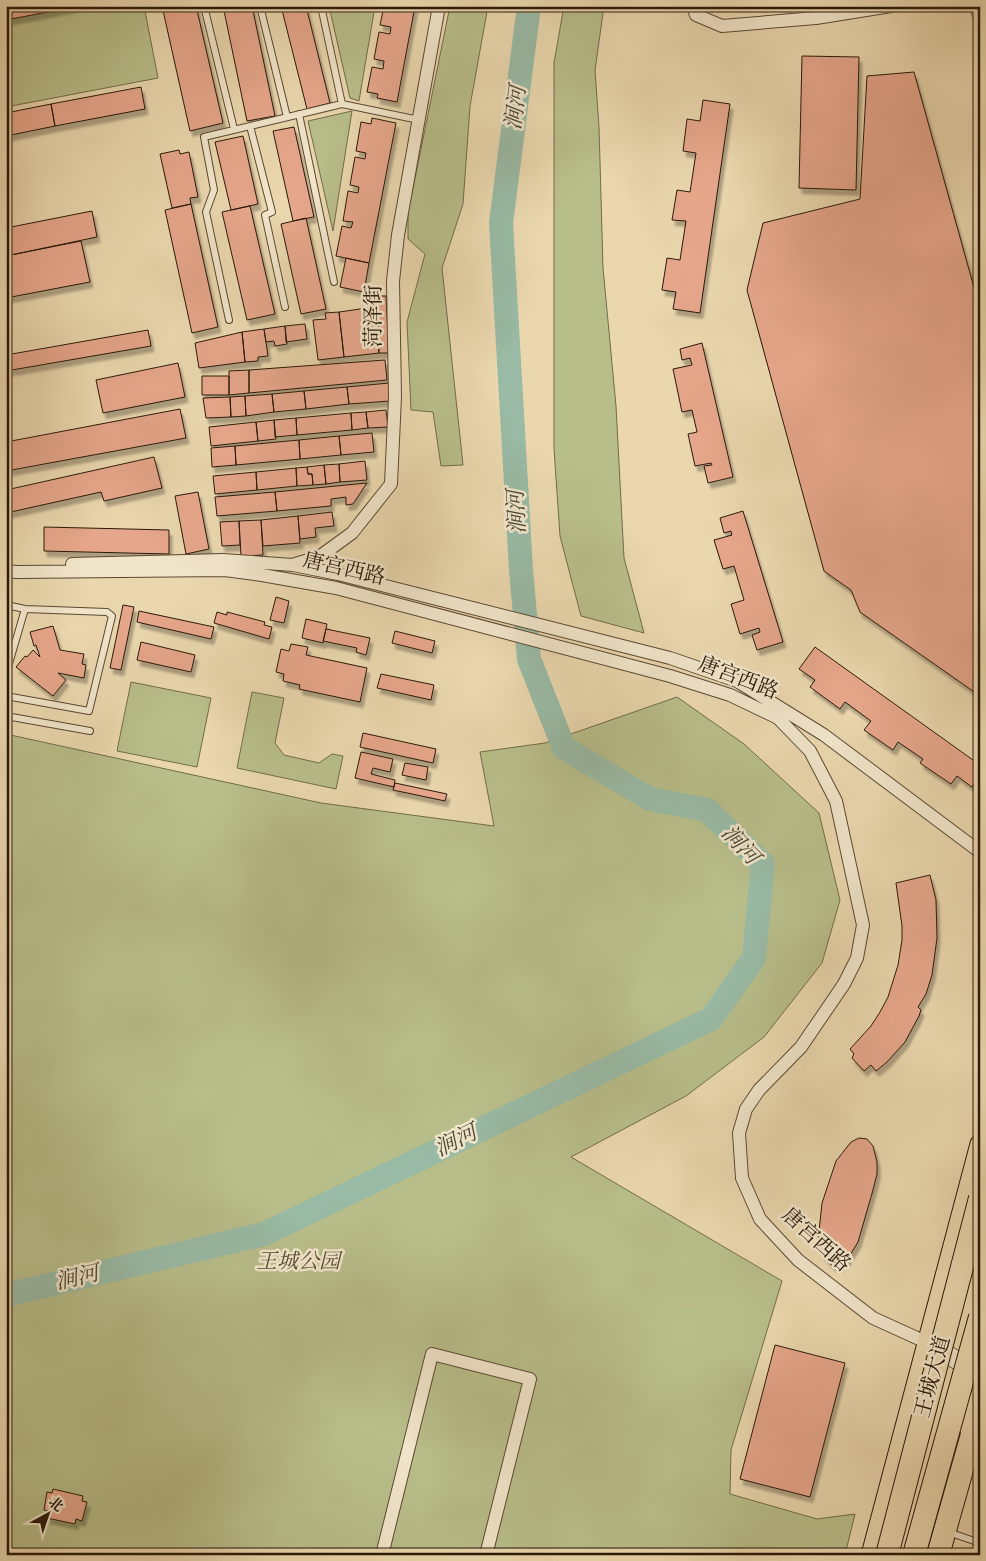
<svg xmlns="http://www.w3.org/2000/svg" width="986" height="1561" font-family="'IM FELL DW Pica','Noto Serif SC',serif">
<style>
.green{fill:#b8be8a;stroke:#716c4a}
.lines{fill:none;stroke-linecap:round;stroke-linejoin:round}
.river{stroke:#99baa5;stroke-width:24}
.building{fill:#e6a68b;stroke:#2a1909;filter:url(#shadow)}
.lane-casing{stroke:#5a4832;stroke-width:8}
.street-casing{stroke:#5a4832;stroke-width:14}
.secondary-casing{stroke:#2a1909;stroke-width:19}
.primary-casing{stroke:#2a1909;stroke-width:21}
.highway-casing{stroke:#2a1909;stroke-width:24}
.lane{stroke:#f1e5ca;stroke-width:6}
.street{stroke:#f1e5ca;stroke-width:12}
.secondary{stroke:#f1e5ca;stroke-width:18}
.primary{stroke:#ead7ae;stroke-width:19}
.highway{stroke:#ead7ae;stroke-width:22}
.highway-bridge-casing{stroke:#2a1909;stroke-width:24;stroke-linecap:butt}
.highway-bridge{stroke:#ead7ae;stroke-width:22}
.labels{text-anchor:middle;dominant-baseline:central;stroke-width:5;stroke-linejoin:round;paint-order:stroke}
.street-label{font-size:21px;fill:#2a1909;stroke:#f1e5ca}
.park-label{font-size:21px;font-style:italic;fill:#554b30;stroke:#f1e5ca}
.water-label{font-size:22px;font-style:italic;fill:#4b4938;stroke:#f1e5ca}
</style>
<defs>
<filter id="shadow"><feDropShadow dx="3" dy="5.5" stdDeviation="1" flood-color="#0004"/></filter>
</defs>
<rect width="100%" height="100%" fill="#ead7ae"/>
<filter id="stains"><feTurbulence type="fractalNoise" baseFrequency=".004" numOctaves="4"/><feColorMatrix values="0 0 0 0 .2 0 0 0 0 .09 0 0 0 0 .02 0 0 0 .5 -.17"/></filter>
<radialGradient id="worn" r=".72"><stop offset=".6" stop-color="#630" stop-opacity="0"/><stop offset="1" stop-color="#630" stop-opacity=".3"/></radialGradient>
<path class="green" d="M6,6H144L158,78L6,107Z
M329,6H375L359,101L350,98Z
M450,6H488L470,106L463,204L442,268L463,465L441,466L433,412L411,410L407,322L425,254L408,239V213Z
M564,6H604L595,70L599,127L603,268L616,406L624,558L644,633L581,616L560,536L554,449V63Z
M352,111L333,231L308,121Z
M131,682L211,698L197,767L117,751Z
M252,692L284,698L275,743L284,755L319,763L332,754L343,756L336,789L237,768Z
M677,697L744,744L819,813L840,900L822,963L764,1037L686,1096L571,1157L782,1281L731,1450L730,1494L817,1519L855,1514L845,1555H6V734L321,803L494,826L480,752L545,743Z"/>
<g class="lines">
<path class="river" d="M6,1295L264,1234L711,1019L754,958L763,864L707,810L650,799L564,748L529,659L521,570L501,223L529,6"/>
</g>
<path class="building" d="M6,6H74V7L6,20Z
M162,6H196L223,123L190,131Z
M223,6H252L275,116L247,121Z
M281,6H306L330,103L307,109Z
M384,6H415L397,102L377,98L378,94L367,92L372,67L383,69L384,61L374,59L379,32L390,34L391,27L380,25Z
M802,56L859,57L856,190L799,188Z
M914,72L980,309V696L860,612L851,590L824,571L747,290L763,223L860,199L867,76Z
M141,87L145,109L55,126L51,104Z
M703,100L730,104L700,313L673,309L676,292L662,290L667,258L680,260L686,221L672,220L677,190L690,192L696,153L683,151L687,119L700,121Z
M51,104L55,126L6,136V113Z
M372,118L396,123L369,263L336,256L342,226L351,228L353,222L343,221L348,191L358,193L359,187L350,185L355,157L365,159L366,153L356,151L361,122L371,124Z
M294,127L314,217L293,221L273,131Z
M243,136L258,204L231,210L215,142Z
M179,150L180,154L189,152L198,197L190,198L191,204L172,208L160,154Z
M191,204L218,327L192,333L165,210Z
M250,206L275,314L247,320L222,212Z
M92,211L97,237L6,256V228Z
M306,218L326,309L301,314L281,224Z
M81,241L90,282L6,298V256Z
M346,258L369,263L364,292L340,287Z
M378,296H386L389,353H379Z
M374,307L379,353L344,357L339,312Z
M339,312L344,357L318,360L313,320L326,319L325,313Z
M305,324L307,339L286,342L285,326Z
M285,326L287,344L275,346L274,341L266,342L264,329Z
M264,329L268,356L258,357V361L245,362L242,332Z
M148,330L151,346L6,371V355Z
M242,332L245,362L199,368L195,343Z
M702,343L733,477L708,483L704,466L712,465L711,463L695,466L688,434L697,432L692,410L682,412L673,369L692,365L690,358L682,360L680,349Z
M385,360L387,380L249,393V370Z
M178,363L185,397L103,413L96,380Z
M249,370V393L229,395V371Z
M202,376H229V395H202Z
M389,383L390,401L349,404L347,387Z
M347,387L349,404L306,409L304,391Z
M304,391L306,409L274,412L272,394Z
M272,394L274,412L246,416L245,396Z
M245,396L246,416L231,417L230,397Z
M230,397L231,417L206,418L203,398Z
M180,409L186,438L6,471V442Z
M386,410L388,427L368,428L366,412Z
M366,412L368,428L352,430L351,413Z
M351,413L352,430L297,435L296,418Z
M296,418L297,435L275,437L274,420Z
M274,420L276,439L258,441L256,422Z
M256,422L258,441L211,446L209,427Z
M372,433L374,452L341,455L339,436Z
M339,436L341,455L300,459L299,440Z
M299,440L300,459L236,465L235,446Z
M235,446L236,465L212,467L211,448Z
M154,457L162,488L104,501L101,492L6,513V490Z
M365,461L367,480L340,482L339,464Z
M339,464L340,482L326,484L324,465Z
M324,465L326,484L313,485L312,474H308L307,467Z
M307,467L308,474H312L313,485L297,486L296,468Z
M296,468L297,486L257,490L256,472Z
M256,472L257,490L215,494L213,476Z
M367,483L353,504L346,505V497L331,499V506L277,511L275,492Z
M198,492L209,549L186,554L175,496Z
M275,492L277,511L217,516L215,497Z
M743,511L783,642L757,650L752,635L760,632L759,628L740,634L731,604L744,600L734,566L723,569L714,540L732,535L731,531L724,533L720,518Z
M332,512L334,526L315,528L316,537L300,539L298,516Z
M298,516L300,543L263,546L261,520Z
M261,520L263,555L241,556L239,521Z
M239,521L240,545L222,546L220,522Z
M44,527L169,530V554L44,551Z
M276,597L289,601L284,623L270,620Z
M123,605L134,607L121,670L110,668Z
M139,611L214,627L211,639L137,622Z
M217,612L227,615V612L265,622L264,625L272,627L269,639L214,623Z
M306,619L327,624L323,643L302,638Z
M53,626L60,650L84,654L82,664L86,665L84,678L58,673L66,680L53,696L16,667L25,656L27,657L33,650L40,657L36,645L34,646L30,632Z
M326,629L370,638L366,655L356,652L357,648L323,641Z
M395,631L435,641L432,653L392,643Z
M141,642L195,655L191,672L137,660Z
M291,644L308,647L306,655L367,668L360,702L299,689L300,685L283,681L284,674L276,672L281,649L289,651Z
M815,647L980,765V776L972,787L957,776L951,784L920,763L923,759L898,742L893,750L864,730L871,721L845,702L840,709L810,687L815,680L799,669Z
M381,674L434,685L431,700L377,688Z
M363,733L436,749L433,763L360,747Z
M361,752L393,759L390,772L373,768L371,774L395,780L394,787L355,778Z
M405,763L428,767L426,780L402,775Z
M395,783L447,794L445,801L393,790Z
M930,875L936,900L937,938L932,975L926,994L918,1007L921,1010L919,1016L905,1042L887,1062L876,1071L871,1065L864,1071L852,1058L854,1054L850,1049L871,1026L880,1012L888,997L898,965L902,940V926L896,883Z
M859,1138L867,1139L873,1146L877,1162V1174L873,1190L858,1242L847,1260L839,1266L832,1265L820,1253L818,1241L822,1203L836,1161L851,1142Z
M775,1345L845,1363L810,1497L740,1479Z
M53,1489L83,1496L82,1501L87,1502L82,1521L76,1519L75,1524L47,1518L49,1511L44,1510L47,1492L52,1493Z"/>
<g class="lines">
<g class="lane-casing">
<path id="lane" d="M204,6L234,129
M260,6L287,117
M321,6L342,104
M299,114L334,282
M250,126L272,212L265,215L285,307
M229,320L206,212L214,190L204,137L342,104L419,120
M6,605L25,609L107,612L112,616L89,711L6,696
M6,674L25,609
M6,716L90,731
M954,1534L980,1543"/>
</g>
<g class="street-casing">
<path id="street" d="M693,6L696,15L722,26L816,18L891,6
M72,564L223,560L293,565L338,574L670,658L737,681L824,735L980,852
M295,564L319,557L352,533L391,484L395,397L393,281L398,235L439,6
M6,571L17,572L225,570L262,575L336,588L670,676L730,695L778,718L810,751L836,801L863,925L857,958L844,984L801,1047L759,1090L746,1109L739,1133L742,1178L760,1219L798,1260L873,1318L928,1343
M382,1555L432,1354L530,1379L486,1555"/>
</g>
<g class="secondary-casing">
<path id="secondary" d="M978,6L980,11
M931,1345L977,1372"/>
</g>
<g class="primary-casing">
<path id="primary" d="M964,1424L980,1369
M871,1555L980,1144"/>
</g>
<g class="highway-casing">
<path id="highway" d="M938,1555L980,1406"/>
</g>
<use href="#lane" class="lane"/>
<use href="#street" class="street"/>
<use href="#secondary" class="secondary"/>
<use href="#primary" class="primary"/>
<use href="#highway" class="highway"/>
<g class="highway-bridge-casing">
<path id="highway-bridge" d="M887,1555L980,1198
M914,1555L980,1317"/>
</g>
<use href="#highway-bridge" class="highway-bridge"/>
</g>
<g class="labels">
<g class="street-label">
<text transform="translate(374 316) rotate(-90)">菏泽街</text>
<text transform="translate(344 569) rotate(13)">唐宫西路</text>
<text transform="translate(738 678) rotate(21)">唐宫西路</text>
<text transform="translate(816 1240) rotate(42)">唐宫西路</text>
<text transform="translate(933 1377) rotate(-75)">王城大道</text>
</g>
<g class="park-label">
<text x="298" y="1262">王城公园</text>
</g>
<g class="water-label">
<text transform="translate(516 108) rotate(-83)">涧河</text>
<text transform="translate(517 512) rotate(-93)">涧河</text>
<text transform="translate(740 845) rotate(47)">涧河</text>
<text transform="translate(456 1141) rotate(-26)">涧河</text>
<text transform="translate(77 1278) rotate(-13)">涧河</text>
</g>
</g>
<rect width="986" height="1561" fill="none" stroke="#ead7ae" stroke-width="25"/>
<rect x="8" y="8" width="971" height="1546" fill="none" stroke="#2a1909" stroke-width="2.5"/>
<rect x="12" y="12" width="961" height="1536" fill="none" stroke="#2a1909"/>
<g transform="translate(48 1514) rotate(40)" stroke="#f1e5ca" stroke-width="4" paint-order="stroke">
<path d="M0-4L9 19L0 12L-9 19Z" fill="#2a1909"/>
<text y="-8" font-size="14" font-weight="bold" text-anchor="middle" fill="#2a1909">北</text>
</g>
<rect width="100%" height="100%" filter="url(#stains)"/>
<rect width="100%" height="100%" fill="url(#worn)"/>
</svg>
